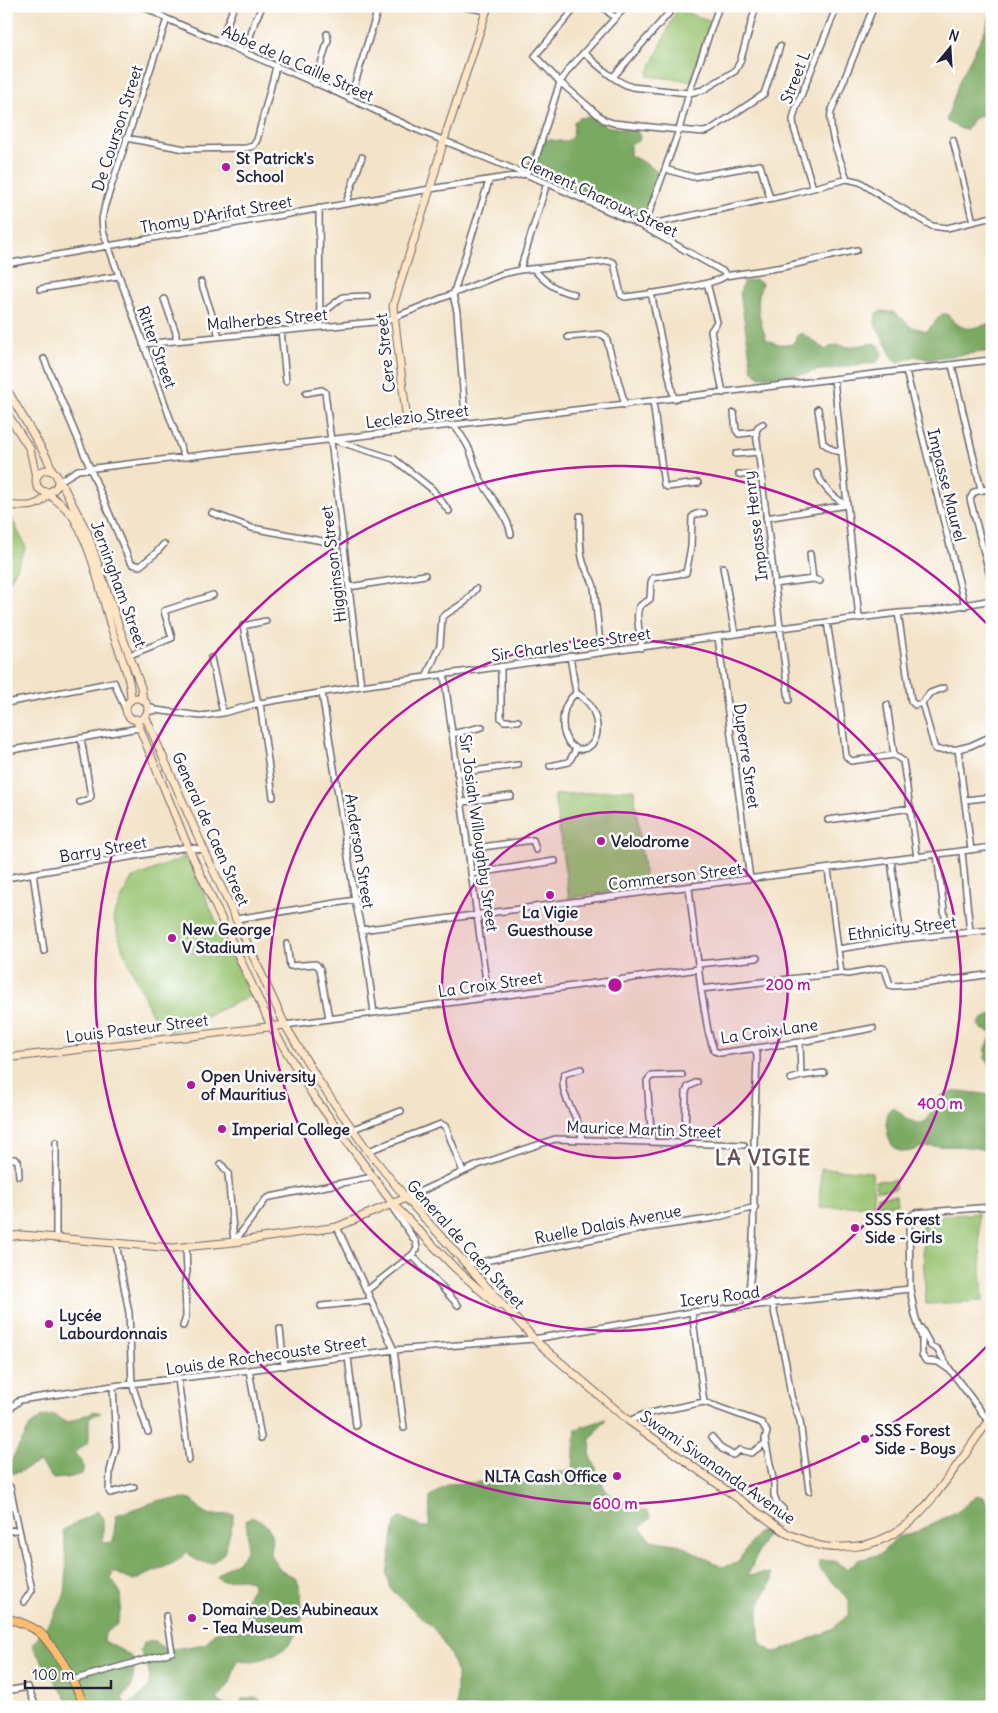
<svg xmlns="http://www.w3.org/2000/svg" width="998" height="1713" font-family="Delius,sans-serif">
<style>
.green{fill:#98c370;stroke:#5d7256}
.forest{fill:#7aa962;stroke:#4e664e}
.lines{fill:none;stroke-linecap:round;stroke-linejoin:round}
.street-casing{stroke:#6b666c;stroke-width:8}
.secondary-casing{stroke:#6b666c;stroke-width:9}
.primary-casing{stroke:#6b666c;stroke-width:10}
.street{stroke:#fff;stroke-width:5}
.secondary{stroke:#fee5c5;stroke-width:7}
.primary{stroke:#fcbd6f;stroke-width:8}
.ring{fill:none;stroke:#b5179e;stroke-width:2.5}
.poi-dot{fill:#b5179e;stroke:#fff;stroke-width:2}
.labels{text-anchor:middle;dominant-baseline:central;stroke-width:5;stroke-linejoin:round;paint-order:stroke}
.street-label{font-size:16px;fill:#22223b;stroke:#fff}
.poi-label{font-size:16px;font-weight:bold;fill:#22223b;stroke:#fff;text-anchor:start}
.district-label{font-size:21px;font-weight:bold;letter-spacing:1px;fill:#665054;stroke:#fff}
.centre{fill:#b5179e;stroke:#fff;stroke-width:2.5}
.ring-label{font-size:15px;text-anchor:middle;font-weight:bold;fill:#b5179e;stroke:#fff;stroke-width:5;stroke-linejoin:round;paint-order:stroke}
</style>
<rect width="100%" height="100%" fill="#fff"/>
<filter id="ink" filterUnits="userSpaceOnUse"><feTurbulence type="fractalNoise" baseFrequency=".02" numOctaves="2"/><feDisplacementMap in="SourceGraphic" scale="10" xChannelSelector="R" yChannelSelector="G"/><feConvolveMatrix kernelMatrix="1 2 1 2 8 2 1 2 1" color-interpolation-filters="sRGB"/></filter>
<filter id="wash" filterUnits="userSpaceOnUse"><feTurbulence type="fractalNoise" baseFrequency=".0096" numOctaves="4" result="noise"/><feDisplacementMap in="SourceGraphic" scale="20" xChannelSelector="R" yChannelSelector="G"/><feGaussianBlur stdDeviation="1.12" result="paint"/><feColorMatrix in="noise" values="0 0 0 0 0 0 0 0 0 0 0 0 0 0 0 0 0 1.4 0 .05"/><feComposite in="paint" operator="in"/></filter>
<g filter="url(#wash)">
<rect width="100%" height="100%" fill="#f3e3c8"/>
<path class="green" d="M677,9L712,22L692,81L647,76Z
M6,507L26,547L11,579L6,583Z
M634,789L646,887L569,898L554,795Z
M187,856L250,996L170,1033L162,1016L154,1019L122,948L113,917L131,879Z
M821,1168L872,1172L874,1204L819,1208Z
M895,1180L896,1189L876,1190V1181Z
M896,1195L897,1204L877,1205V1196Z
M978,1213L983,1301L926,1304L921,1218Z"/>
<path class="forest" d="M992,11V111L973,119L967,129H961L946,121L960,79L985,30Z
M592,116L605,126L637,131L640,136L639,141L630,143V155C638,160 651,165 657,172C662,178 653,205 648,210C645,215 639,216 634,218L621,210L612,209L603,210L555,186L537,171L531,158C533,152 535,144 541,141C551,135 568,149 573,134C574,130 573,126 574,122L579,118Z
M755,280L762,283C755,303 759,321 767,340L778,344L790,345L795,341L796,336L802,333L826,350L831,346L837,345L849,347L874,343L879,346L882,352L881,357L877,362L814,371L803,374L760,377L752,370L740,293L743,282Z
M881,311L893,312L903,319L911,327L927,331L942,314H947C965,334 968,329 992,323V351L927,359L915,356L899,362L894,360L875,324L876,314Z
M992,1014V1033L982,1029L978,1025L981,1020Z
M992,1034V1064H989L985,1059L986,1048Z
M960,1091L992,1095V1158C989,1156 986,1152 983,1150C972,1145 937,1146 924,1147C918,1148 911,1152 905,1152C886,1151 885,1125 888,1111L893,1107C907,1118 922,1135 933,1110C935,1105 937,1099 941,1096C946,1092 954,1092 960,1091Z
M94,1411L101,1413L89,1417V1441L75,1453L84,1466L82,1474L68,1478L53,1479L39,1462L19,1472L6,1474V1470L30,1426L42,1417L54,1415L67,1423Z
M606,1419L591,1439L590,1454L606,1492L625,1506L648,1511L651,1518L640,1528L651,1540L681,1545L722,1567L737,1563L759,1531H767L748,1575L771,1573L772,1582C755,1605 758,1616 760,1643L772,1652L780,1651L831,1630L849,1614V1600L819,1569V1561H834L847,1569L858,1560L881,1554L897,1537L912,1534L960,1510L977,1495L985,1498L987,1506L992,1509V1707H457V1673L450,1654L435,1630L391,1589L387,1574L395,1522L401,1517L421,1527H429L430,1497L448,1484L499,1481L566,1471L573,1467L576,1429Z
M192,1499C207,1519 210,1515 233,1514V1522L224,1553L212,1563L198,1562L187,1552L176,1562L133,1581L113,1571L111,1578L120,1592L121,1608L117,1624L105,1633L104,1641L130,1655L135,1661L132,1686L122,1698L126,1705C157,1690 153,1676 140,1650L144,1643L151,1640L167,1650L205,1644L215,1632L245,1630L249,1624L245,1602L252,1589V1581L238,1578L223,1581L217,1577C222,1570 226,1568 233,1564C251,1555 248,1537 246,1521L252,1516C272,1526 274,1533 270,1554L281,1571L295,1577L299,1585L302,1617L298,1633L288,1646L275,1655L252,1662L237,1661L230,1683L217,1700L228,1707H72L35,1651L33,1644C42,1633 63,1605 65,1592C68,1571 65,1550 63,1530L98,1511L103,1517V1543L113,1542L116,1515L160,1500Z
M257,1698L270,1707H238L242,1699Z"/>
</g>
<g filter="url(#ink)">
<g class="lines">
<g class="street-casing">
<path id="street" d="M143,6L167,19L327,88L413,128L547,183L642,226L724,272L725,276
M460,6L487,11
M577,6L535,56L560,82L604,120L613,123L679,130L704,132L710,130L764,94L780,46
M602,6L615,18
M167,19L105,205L102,219L103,231L184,457
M220,42L234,6
M245,53L255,21L262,7
M584,53C598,65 613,81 632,87L689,93L703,90L735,71L740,62L756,6
M613,77L675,6
M315,84L328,40L327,34
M350,99L379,6
M126,138L185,149L246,148L253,146L257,140L276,67
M953,140L973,222
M665,169L693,177L760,165L770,198
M847,179C840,158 828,134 831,112L874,6
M813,188L794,128L793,119L796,108L837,6
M346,203L362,157
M319,208L320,327
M642,226L649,213L665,169L679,130L689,93L719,6
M643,226L791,194L847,179L860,182L884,198L932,226L947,228L992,217
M6,264L430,189L526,174L536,158L560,82L569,69L626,6
M534,269C543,281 558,292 574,294
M520,270L547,183
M201,282L219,336
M707,283L717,322L711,331L723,393
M40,289L118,276
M651,293L674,399
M164,299L176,333V340
M320,315L343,297L367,296
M281,330L286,381
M568,337L601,334L606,337L625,405
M143,344L385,321L502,274L520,270L610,261L614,263L621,295L625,297C641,295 717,285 725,276L783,267L857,250
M44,359L129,560L132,564L140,566L156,553L164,544
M952,365L981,489
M906,371L965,606
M834,379L859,618
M306,393L322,390L325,392L361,686
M653,401L664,485L667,487L698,483
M818,409L823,443L833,450L842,452
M734,413L736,430L739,434L756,432
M465,416L457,312L453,295L489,181
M763,424L758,427L756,432L789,700
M454,425C459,433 467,442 470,451C474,461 476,471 481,480C491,499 507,513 511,534
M334,440L394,459L432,489L449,511
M736,454L759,452
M817,473C824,488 832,497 847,505
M739,474L761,477
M58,482L78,470L990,360L992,366
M992,488L974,492L970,499L992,583
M212,513L252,528L344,545
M580,516C580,532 579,550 584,565C587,573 592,578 594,587L601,653
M766,518L847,505
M810,554L813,579
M723,567L735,634
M774,584L813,579L820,581
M349,587L425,575
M898,613L911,701L915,705L922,703
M827,622L839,697L846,756L851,761L894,755L903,761L917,857
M718,637L750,879
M642,648C641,639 634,613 640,606C643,603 647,602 650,599L651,582L653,578L686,573L691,547L692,517L696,514L704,513
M130,655L172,638L164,611L213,595
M570,656L576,693C588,700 593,707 596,720C604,755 564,761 563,724C563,710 566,702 576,693
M211,658L223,713
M501,666V718L504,721H518
M444,674L488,996
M426,677L440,645L442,617L465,602L476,589
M322,693L355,900L365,947L374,1013
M6,703L114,682L126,711
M260,703L273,797
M922,703L935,749L940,750L958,749
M922,703L930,693L944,688
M146,704L155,710
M258,704L243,626L266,621
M887,705L894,755
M147,712L155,710L201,716L223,713L260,703L361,686L735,634L898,613L931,611L992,600
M452,734L482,727
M6,751L139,728
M550,766L569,762L576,749
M457,773L518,765
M965,800L992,797
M80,802L89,799L91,796L81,738
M462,802L511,796
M828,820L911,808
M468,849L533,840L536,850
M971,850L958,749L970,746L992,736
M962,852L970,932
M937,855L947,934
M891,860L901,939
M828,869L841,973
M33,873L44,951
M471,874L555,861
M6,878L188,847L204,850
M689,888L701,989L708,1031L714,1051L720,1053L800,1042L873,1028
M236,919L355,900
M361,930C571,901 782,875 992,847
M287,944L290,966L316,964L320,969L329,1018
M838,949L901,939L992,930
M698,964L757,958
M701,989L841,973L848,974L881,968L885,969L890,985L894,986L923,984L992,974
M285,1025L699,969
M800,1042L801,1076
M581,1069L564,1074C559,1092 572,1108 578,1123C580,1128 581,1134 582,1139
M791,1079L801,1076L824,1073
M353,1129L401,1111
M56,1142V1239
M652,1142L647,1081L651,1076L682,1075
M685,1144L686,1092L688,1087L697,1082
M368,1151L441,1124L445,1126L447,1130L463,1172
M6,1159H15L18,1161L19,1176
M221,1164L228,1173L234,1242
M406,1198L478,1165L555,1139L744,1145
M337,1227L394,1350L404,1428
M234,1242L266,1199L270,1197L373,1177
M116,1243L129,1313L132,1384L148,1432
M412,1255L458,1305
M466,1265L647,1228L715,1218L755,1207
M366,1291L412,1255L417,1249L416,1242L392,1207
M772,1302L786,1364L791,1396L800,1421L809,1491
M747,1305C755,1252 754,1199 754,1145C755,1116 756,1086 757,1057L756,1051L752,1048
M321,1306L371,1301
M692,1312L704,1402
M183,1326L186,1317L185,1283L187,1271L186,1247
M921,1328L931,1346L937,1349L951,1371L989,1422
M280,1329L284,1366
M348,1357L356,1426
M249,1370L261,1438
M951,1371L938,1362L926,1361L922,1355V1338L915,1315L910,1289L909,1217L915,1213L992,1207
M178,1379L189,1460
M113,1386L116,1447L110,1471L109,1491L110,1493L134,1487
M6,1412L20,1400L113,1386L249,1370L394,1350L534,1339L692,1312L910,1289
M629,1421L645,1414L704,1402L762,1423L767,1432L765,1439L774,1484V1495L777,1503L783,1509
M712,1437L722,1449L733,1455L740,1450L751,1453L766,1443
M10,1487L32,1590L24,1602
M6,1532L19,1529
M72,1680L172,1652L166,1616
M6,1691L28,1687L36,1707"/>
</g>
<g class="secondary-casing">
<path id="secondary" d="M6,388L47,458L53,472
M6,412L30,449L36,477
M408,430L393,306L430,189L444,140L488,6
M36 481a11 11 0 1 1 22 0a11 11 0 1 1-22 0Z
M58,482L63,486L87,532L120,630L141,687L143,700
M6,505C21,506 40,510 48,493C57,502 69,508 75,520C93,552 101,594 112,630C119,653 131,675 131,700
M126 709a11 11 0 1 1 22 0a11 11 0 1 1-22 0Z
M145,716L204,850L285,1025L320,1083L368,1151L406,1198L538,1343L629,1421L788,1534C797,1537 805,1541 814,1544C823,1547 834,1548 844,1547C904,1547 932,1499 964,1456C973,1443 981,1429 992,1419
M136,719L188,847L271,1026L312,1094L393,1204L455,1268L498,1306
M6,1058L285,1025
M6,1237L22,1235L173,1248L234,1242L337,1227L406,1198"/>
</g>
<g class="primary-casing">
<path id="primary" d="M6,1618C17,1621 30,1625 39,1632C54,1645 79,1688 84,1707"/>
</g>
<use href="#street" class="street"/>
<use href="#secondary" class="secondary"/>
<use href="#primary" class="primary"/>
</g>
</g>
<circle cx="615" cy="985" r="173" fill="#b5179e" fill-opacity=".12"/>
<g class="ring">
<circle cx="615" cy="985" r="173"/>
<circle cx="615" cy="985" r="346"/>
<path d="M991 1342A519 519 0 1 1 991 628"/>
</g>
<g class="poi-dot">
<circle cx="226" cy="167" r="5"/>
<circle cx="601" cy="841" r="5"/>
<circle cx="550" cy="895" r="5"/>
<circle cx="172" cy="938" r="5"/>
<circle cx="191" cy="1085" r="5"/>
<circle cx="222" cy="1129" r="5"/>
<circle cx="855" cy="1228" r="5"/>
<circle cx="49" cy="1324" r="5"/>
<circle cx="865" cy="1439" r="5"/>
<circle cx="617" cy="1476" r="5"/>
<circle cx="192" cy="1618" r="5"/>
</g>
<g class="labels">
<g class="street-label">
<text transform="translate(298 63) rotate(24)">Abbe de la Caille Street</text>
<text transform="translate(795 77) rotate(-69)">Street L</text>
<text transform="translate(117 128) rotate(-72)">De Courson Street</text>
<text transform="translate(599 196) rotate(25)">Clement Charoux Street</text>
<text transform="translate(216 214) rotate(-10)">Thomy D'Arifat Street</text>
<text transform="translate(267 319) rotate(-5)">Malherbes Street</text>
<text transform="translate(157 347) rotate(70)">Ritter Street</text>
<text transform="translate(385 353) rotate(-96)">Cere Street</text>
<text transform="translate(417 416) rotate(-7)">Leclezio Street</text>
<text transform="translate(947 485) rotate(76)">Impasse Maurel</text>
<text transform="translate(755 526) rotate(-97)">Impasse Henry</text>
<text transform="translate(333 564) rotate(-97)">Higginson Street</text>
<text transform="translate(119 584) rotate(70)">Jerningham Street</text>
<text transform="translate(571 644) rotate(-8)">Sir Charles Lees Street</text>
<text transform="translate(747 756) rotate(82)">Duperre Street</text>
<text transform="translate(211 829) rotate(66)">General de Caen Street</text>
<text transform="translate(479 833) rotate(82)">Sir Josiah Willoughby Street</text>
<text transform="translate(103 849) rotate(-10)">Barry Street</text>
<text transform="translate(360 851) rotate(81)">Anderson Street</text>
<text transform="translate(675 876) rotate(-7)">Commerson Street</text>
<text transform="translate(902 928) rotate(-7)">Ethnicity Street</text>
<text transform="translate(490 984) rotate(-8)">La Croix Street</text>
<text transform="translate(137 1028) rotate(-7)">Louis Pasteur Street</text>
<text transform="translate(769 1031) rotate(-8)">La Croix Lane</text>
<text transform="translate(644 1129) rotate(2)">Maurice Martin Street</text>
<text transform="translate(608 1224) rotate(-11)">Ruelle Dalais Avenue</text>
<text transform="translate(466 1244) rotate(48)">General de Caen Street</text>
<text transform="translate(720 1296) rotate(-7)">Icery Road</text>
<text transform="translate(266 1355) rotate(-8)">Louis de Rochecouste Street</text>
<text transform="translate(718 1467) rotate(35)">Swami Sivananda Avenue</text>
</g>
<g class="poi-label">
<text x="236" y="158">St Patrick's<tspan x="236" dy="18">School</tspan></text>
<text x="611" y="841">Velodrome</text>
<text x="550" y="912" text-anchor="middle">La Vigie<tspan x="550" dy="18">Guesthouse</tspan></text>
<text x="182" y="929">New George<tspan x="182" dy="18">V Stadium</tspan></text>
<text x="201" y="1076">Open University<tspan x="201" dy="18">of Mauritius</tspan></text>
<text x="232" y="1129">Imperial College</text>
<text x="865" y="1219">SSS Forest<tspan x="865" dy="18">Side - Girls</tspan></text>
<text x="59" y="1315">Lycée<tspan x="59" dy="18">Labourdonnais</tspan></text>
<text x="875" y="1430">SSS Forest<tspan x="875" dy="18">Side - Boys</tspan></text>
<text x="607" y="1476" text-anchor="end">NLTA Cash Office</text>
<text x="202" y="1609">Domaine Des Aubineaux<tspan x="202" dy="18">- Tea Museum</tspan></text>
</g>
<g class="district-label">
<text x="763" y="1157">LA VIGIE</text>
</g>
</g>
<circle cx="615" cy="985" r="8" class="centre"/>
<g class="ring-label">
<text x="788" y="990">200 m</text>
<text x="940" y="1109">400 m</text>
<text x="615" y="1509">600 m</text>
</g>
<rect width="998" height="1713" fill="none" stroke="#fff" stroke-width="25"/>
<g transform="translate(950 48) rotate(18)" stroke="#ffffff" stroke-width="4" paint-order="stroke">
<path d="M0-4L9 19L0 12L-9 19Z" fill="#22223b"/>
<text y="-8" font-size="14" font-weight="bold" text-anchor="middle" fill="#22223b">N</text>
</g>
<path d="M25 1680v8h86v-8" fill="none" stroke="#22223b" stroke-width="2.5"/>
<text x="32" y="1680" font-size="15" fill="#22223b" stroke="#ffffff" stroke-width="4" paint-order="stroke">100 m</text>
</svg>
